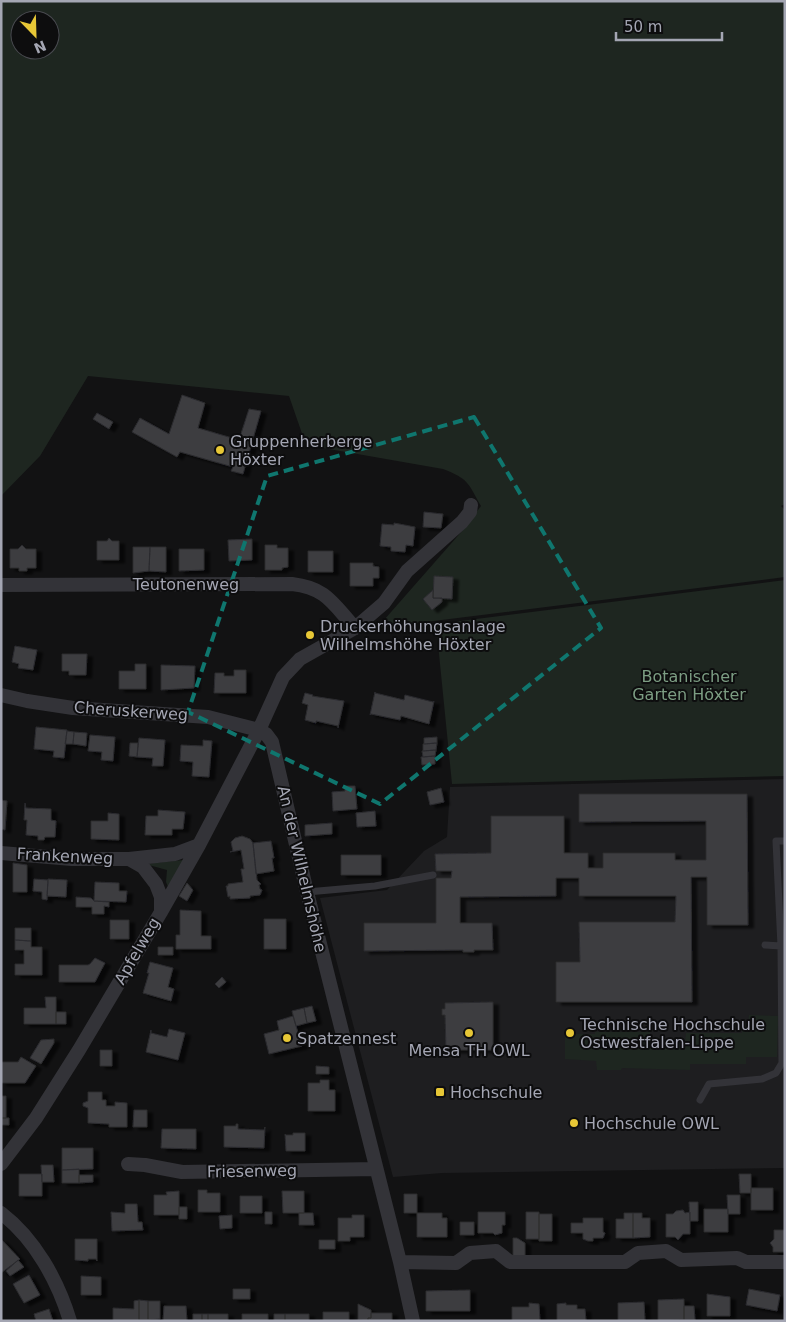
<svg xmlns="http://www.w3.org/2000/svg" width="786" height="1322" font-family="'DejaVu Sans',sans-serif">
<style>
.built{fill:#1e1e20}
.green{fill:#1e2620;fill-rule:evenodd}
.building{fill:#3c3c40;stroke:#2c2c2f;filter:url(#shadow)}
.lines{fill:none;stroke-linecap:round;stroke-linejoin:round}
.service{stroke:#333338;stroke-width:7}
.minor{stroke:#333338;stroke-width:14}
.marked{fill:none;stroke:#0f766e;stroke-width:4;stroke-dasharray:10 6;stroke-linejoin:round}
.poi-dot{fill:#e7c736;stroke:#0d0d0e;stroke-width:2}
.labels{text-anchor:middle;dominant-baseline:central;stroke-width:4;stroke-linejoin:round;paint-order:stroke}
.poi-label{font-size:16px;fill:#a4a6b3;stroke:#0d0d0e;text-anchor:start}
.street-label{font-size:16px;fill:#a4a6b3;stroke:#0d0d0e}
.park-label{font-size:16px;fill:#7c9d83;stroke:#0d0d0e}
</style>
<defs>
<filter id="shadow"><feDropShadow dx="5.5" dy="3" stdDeviation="1" flood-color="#0009"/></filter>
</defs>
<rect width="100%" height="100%" fill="#121213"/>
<path class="built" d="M785,779V1168L442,1173L393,1177L320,898L387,890L424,851L447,837L450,787Z"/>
<path class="green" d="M1,1H785V504L781,506L785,510V577L377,628L463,530L481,506C468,483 469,479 443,469L306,445L289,396L88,376L40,456L1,496ZM20,20H50V50H20Z
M785,580V776L452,784L436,624Z
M193,859L172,896L166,882L167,870L145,864Z
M749,1015L778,1016L777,1057H746V1064H690V1070L622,1068L621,1070H597L596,1061L565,1059V1034H595V1032H650V1042H685L686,1033H742V1024H748Z"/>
<path class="building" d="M182,395L205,403L198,428L239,440L249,409L261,411L243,474L231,471L233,467L180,452L177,457L132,432L140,418L169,434Z
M97,413L113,422L109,429L93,419Z
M424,512L443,514L441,528L423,527Z
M394,523L415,527L413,546L406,545L405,552L391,551V547L380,546L382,524L394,525Z
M109,538L112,541H119V560H97V541H107Z
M252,539V560L229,561L228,540Z
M22,545L26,549H36V568H27V571H19V568H10V549H18Z
M265,545H277V548H288V567L282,568V570H265Z
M133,547H150L149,571L133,573Z
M150,547H166V572L149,571Z
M179,549H204V570L179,571Z
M308,551H333V572H308Z
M350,563H373V566L379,567V578H373V586H350Z
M434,576L453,577L452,599L433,598Z
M433,590V598H442V602L432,610L423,599Z
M15,646L37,650L33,670L18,668L19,664L12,662Z
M62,654H87L86,675H69V671H62Z
M135,664H146V689H119V671H135Z
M161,665L195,666L194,688L161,690Z
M234,670H246V693H214L215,673H224V676H234Z
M375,692V693L404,700L405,695L433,702L434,701L429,724L401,716L400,720L371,714L370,715Z
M305,693L313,695L312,696L344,701L338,728V726L316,721V723L305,720L308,705L302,703Z
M36,727L67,730L64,758L53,757L54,751L34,749Z
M67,731L74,732L73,744H65Z
M74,732L87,733L86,746L73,744Z
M90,735L115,737L113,761L101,760L102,752L88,751Z
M437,737V743L424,744V738Z
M139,738L165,740L163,766H152L153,758L137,757Z
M203,740L212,741L209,777L192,776L193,762L180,761L181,745L203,746Z
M130,743H138L137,757L129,756Z
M437,743L436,750L423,751V744Z
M436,750L435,756L423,757L422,751Z
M435,756V764L422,765L421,757Z
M345,786H355L357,809L333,811L332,792L345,791Z
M441,788L444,802L430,805L427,792Z
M579,794H747L748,925H707V877H691L692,1002H556V962H580L579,922H675L676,896H579V878H556V896L460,897V923H492L493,950H474V952H463V950L364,951V923H436V878H451L452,871H436L435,854L491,853V816H564V853H588V868H603V853H675V860H706V821L579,822Z
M1,800L7,801L5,830L1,829Z
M25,803L26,808L51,809V820L56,821L55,837H45L44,840H38V836L26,835L27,820H24Z
M158,810L185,812L183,829H172V835H145L146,816H158Z
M375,811L376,826L357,827L356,813Z
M108,813L119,814V840L91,839V821H108Z
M332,823V834L305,836V825Z
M242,836L250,839L253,843L257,880L261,884L259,885L260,889L262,890L260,895L250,896V898L230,899V896L228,897L226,886H228V884L243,882L241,869H244L241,850L230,852L233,851L231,842L235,838Z
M271,841L274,858H272L274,871L256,874L253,843Z
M341,855H381V875H341Z
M13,863L27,865V892H13Z
M34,879L48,880L47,900L42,899V892L33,891Z
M48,879L67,880L66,897L47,896Z
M95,882L119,883V891H127L126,902L94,901Z
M187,883L193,890L187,901L179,896Z
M76,897L91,898L94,901L109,902V907L104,906V914H92V907H76Z
M180,910L201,911V936H211V949H176V935H180Z
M264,919H286V949H264Z
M110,920H129V939H110Z
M15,928H31V941L15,940Z
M15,940L31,941V947H42V975H15V964H24V950H15Z
M158,947H173V955H158Z
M95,958L105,963L95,982H59V965H88L90,964Z
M150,962L173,968L168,987L174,989L171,1001L143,993L149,973H147Z
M222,977L226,982L219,988L215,984Z
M45,997H56V1024H24V1008H46Z
M493,1002V1050H446L445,1015H442V1009H445V1003Z
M312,1006L316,1021L307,1023L304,1008Z
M304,1008L307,1023L296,1026L292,1011Z
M56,1012H66V1024H56Z
M293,1016L302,1046L269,1054L264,1034L279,1030L277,1021Z
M169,1029L185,1033L178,1060L146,1052L151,1030V1033L167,1037Z
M54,1039V1043L41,1064L30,1058L41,1040Z
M100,1050H112V1066H100Z
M21,1057L36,1066L25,1083H1V1062H18Z
M316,1066L329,1067V1074H316Z
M320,1080H329V1090H335V1111H308V1083H320Z
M88,1092H102V1100H106V1106H115V1102L127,1103V1127H109V1124L88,1123V1108L83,1106V1103L88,1101Z
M1,1096H6V1118H1Z
M134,1110H147V1127H133Z
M1,1118H9V1125H1Z
M236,1124H238V1129L264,1130L265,1127L264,1148L224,1147V1126H236Z
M162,1129H196V1149L161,1148Z
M293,1133H305V1151H286L285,1134L286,1135H293Z
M62,1148H93V1169L62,1170Z
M41,1165H53L54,1182H42Z
M79,1169V1183H62V1170Z
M19,1174H42V1196H19Z
M739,1174H751V1193H740Z
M79,1175H93V1182L79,1183Z
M751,1188H773V1210H751Z
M198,1190H207V1193H220V1212H198Z
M179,1191V1215H154V1195H167L166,1192Z
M282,1191H304V1213H283Z
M404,1194H417V1213H404Z
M727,1195H740V1214H728Z
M240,1196H262V1213H240Z
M689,1202H698V1221H690Z
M125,1204H137L138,1222H142L143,1230L112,1231L111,1212L125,1213Z
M179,1207H187V1219H179Z
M704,1209H728V1232H704Z
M683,1210L685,1213L690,1212V1234H683L678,1240L675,1237H666V1214H673L676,1211Z
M265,1212H272V1224H265Z
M478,1212H505V1225H502V1233L495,1235L493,1233H478Z
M526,1212H539V1239H526Z
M299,1213H313L314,1225H299Z
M417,1213H442V1218H447V1237H417Z
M624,1213H633V1238H616V1219H624Z
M633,1213H642V1218H650V1237L633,1238Z
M539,1214H552V1241H539Z
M232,1215V1228L220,1229L219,1216Z
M352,1215H364V1237H350V1241H338V1218H352Z
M583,1218H603V1232L605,1233L603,1238H593V1241H588L583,1239V1233H571V1223H583Z
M460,1222H474V1235H460Z
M774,1230H785V1252H773V1247L770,1243L774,1239Z
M513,1238H517L525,1243V1256H513Z
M1,1239L20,1259L1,1273Z
M75,1239H97V1261L96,1259H88V1261L75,1260Z
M319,1240H335V1249H319Z
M18,1260L24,1267L10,1276L6,1271Z
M29,1275L40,1295L24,1303L13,1284Z
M81,1276L101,1277V1295H81Z
M233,1289H250V1299H233Z
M749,1289L780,1295L777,1311L746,1305Z
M470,1290V1311H426V1291Z
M707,1294L730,1297V1316H707Z
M684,1299V1320L658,1321V1300Z
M139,1300V1321H113V1308L134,1309V1301Z
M139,1300L148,1301V1320H139Z
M148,1301H160V1319L148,1320Z
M644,1302L645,1321H618V1303Z
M529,1303L539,1304L540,1321H512V1307H529Z
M566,1303V1305H577V1309H585L586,1321H557V1304Z
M358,1304L371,1310V1318H368V1321L358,1320Z
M164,1306H186L187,1321H163Z
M684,1306H694L695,1320H684Z
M49,1309L53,1321H36L34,1314Z
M323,1312H349V1321H323Z
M371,1313H392V1321H368V1318H371Z
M193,1314H202V1321H193Z
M202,1314H208V1321H202Z
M208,1314H228V1321H208Z
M242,1314H268V1321H242Z
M274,1314H285V1321H274Z
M285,1314H309V1321H285Z"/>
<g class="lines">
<path class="service" d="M307,892L375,886L433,875
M765,945L781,946
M700,1100L709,1084L762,1079L776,1073L782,1063L781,946L776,841H785"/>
<path class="minor" d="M1,585L292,584C327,588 333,604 355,628
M1,695L27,701L73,708L208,717L259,730L266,734L272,742L307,892L400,1262L413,1321
M1,853L72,859H129L143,867L156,884L161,897V912
M129,859L175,854L199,845
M1,1164L36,1118L79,1050L161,912L199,845L259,730L283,677L300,659L355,628L384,603L407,571L462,522L470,512L471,505
M128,1164L145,1165L182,1172L376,1169
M1,1213C35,1239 58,1281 70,1321
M400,1262L456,1263L470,1253L496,1251L510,1262H625L638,1253L666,1251L681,1260L737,1258L746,1262H785"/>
</g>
<path class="marked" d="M474,417L601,628L380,804L188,712L267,476Z"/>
<g class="poi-dot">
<circle cx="220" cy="450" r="5"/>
<circle cx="310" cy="635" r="5"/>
<circle cx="469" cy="1033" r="5"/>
<circle cx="570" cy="1033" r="5"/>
<circle cx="287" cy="1038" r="5"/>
<rect x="435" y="1087" width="10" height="10" rx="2.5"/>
<circle cx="574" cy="1123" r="5"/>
</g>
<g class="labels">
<g class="poi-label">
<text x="230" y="441">Gruppenherberge<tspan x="230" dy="18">Höxter</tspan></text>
<text x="320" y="626">Druckerhöhungsanlage<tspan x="320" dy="18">Wilhelmshöhe Höxter</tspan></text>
<text x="580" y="1024">Technische Hochschule<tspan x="580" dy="18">Ostwestfalen-Lippe</tspan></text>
<text x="297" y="1038">Spatzennest</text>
<text x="469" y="1050" text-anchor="middle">Mensa TH OWL</text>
<text x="450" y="1092">Hochschule</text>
<text x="584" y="1123">Hochschule OWL</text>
</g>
<g class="street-label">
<text x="186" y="584">Teutonenweg</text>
<text transform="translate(131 711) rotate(4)">Cheruskerweg</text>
<text transform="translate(65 856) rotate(3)">Frankenweg</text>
<text transform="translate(302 869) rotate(77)">An der Wilhelmshöhe</text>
<text transform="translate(137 951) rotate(-60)">Apfelweg</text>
<text transform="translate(252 1171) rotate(-1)">Friesenweg</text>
</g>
<g class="park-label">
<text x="689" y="676">Botanischer<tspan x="689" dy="18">Garten Höxter</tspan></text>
</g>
</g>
<rect width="786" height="1322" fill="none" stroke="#a4a6b3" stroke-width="5"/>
<g transform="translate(35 35) rotate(157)"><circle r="24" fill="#0d0d0e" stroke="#494a50"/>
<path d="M0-4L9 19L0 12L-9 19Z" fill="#e7c736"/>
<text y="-8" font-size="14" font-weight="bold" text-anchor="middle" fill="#a4a6b3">N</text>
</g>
<path d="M616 32v8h106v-8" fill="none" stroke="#a4a6b3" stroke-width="2.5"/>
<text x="624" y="32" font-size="15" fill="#a4a6b3" stroke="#0d0d0e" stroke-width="4" paint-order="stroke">50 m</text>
</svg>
